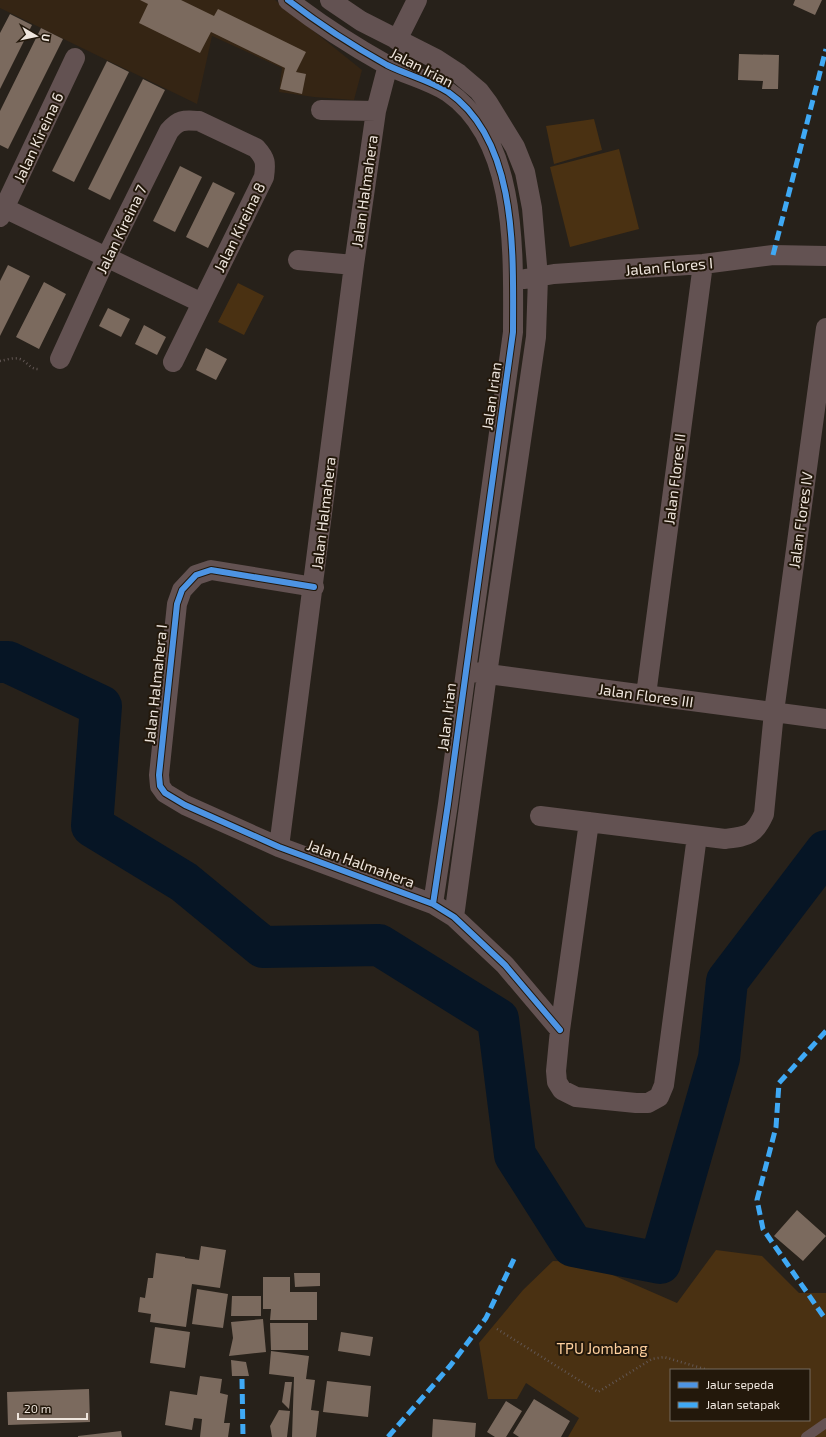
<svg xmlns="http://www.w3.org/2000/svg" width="826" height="1437" font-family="'Exo 2',sans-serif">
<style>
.built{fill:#352514}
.green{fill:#4a3112;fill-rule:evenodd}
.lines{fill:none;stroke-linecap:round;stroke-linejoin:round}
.river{stroke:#061525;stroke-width:42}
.building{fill:#7b6a5e}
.path{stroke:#625754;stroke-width:2.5;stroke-dasharray:1 3;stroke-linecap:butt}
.service{stroke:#635252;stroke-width:10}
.minor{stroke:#635252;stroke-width:20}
.quiet{stroke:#3fa9f5;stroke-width:5;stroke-dasharray:10 5;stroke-linecap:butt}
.cycleway-casing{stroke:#23180b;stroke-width:8}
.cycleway{stroke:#4d94e3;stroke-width:6}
.labels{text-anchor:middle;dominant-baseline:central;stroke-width:4;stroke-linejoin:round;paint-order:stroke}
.street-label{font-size:15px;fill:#eee5dd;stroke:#23180b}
.park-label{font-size:15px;fill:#ffd09e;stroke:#23180b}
</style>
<rect width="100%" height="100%" fill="#27211a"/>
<path class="built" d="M0,0H275L362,70L354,100L314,97L279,92L282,68L212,36L197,104L0,8Z"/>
<path class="green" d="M594,119L602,150L554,164L546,126Z
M619,149L639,229L570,247L550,167Z
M238,283L264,296L244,335L218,322Z
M716,1250L762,1256L799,1293H826V1437H568L579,1418L526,1383L517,1399H488L479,1343L523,1290L553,1261L583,1262L677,1303ZM671,1370H809V1420H671Z"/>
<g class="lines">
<path class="river" d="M0,662H8L101,706L92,826L184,882L263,947L379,945L498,1019L515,1155L573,1246L660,1263L719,1058L727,981L826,851"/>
</g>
<path class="building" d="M140,0H181L214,16L218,9L306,52L296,72L306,74L302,94L280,89L285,68L211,32L200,53L139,23L148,4Z
M795,0H822L815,15L793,5Z
M10,14L32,25L0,89V33Z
M41,28L63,39L8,149L0,145V111Z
M739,54L779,55L778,89H762L763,81L738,80Z
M107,61L129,72L74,182L52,171Z
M143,79L165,90L110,200L88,189Z
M180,166L202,177L175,232L153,221Z
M213,182L235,193L208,248L186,237Z
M8,265L30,276L0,336V281Z
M44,282L66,294L39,349L16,337Z
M108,308L130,319L121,337L99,326Z
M144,325L166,337L157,355L135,344Z
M206,348L227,359L216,380L196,370Z
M797,1210L826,1236L803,1261L774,1236Z
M201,1246L226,1250L220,1288L192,1284L186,1327L150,1322L151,1314L138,1312L140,1297L145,1298L148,1278H153L156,1253L185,1257V1258L199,1260Z
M294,1273H320V1286L295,1287Z
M263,1277H290V1292H317V1320H270L271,1309H263Z
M197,1289L228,1294L223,1328L192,1324Z
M232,1296H261V1316H231Z
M263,1319L266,1352L229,1356L233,1338L231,1322Z
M270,1323H308V1350H271Z
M155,1327L190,1332L185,1368L150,1363Z
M341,1332L373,1337L370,1356L338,1351Z
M271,1351L309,1356L306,1379L315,1380L311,1410L319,1411L316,1437H292L294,1377L269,1374Z
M231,1360L246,1362L249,1376H232Z
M200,1376L222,1379L220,1393L228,1395L224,1423H230L228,1437H200L202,1419L194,1418L192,1430L165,1425L170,1391L197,1395Z
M327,1381L371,1386L368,1417L323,1412Z
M285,1382H292L289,1409L282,1402Z
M89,1389L90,1422L8,1425L7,1392Z
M534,1399L570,1421L561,1437H519L513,1433Z
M506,1401L522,1411L506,1437H495L487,1432Z
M279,1410L290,1411L287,1437H272L270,1426Z
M433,1419L476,1423L475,1437H432Z
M121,1431L122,1437H78V1436Z"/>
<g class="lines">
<path class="path" d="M0,361C6,360 14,357 20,359C28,362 30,370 40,369
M497,1329L598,1392L652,1359L664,1357L708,1370"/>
<path class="service" d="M806,1437L826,1423"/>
<path class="minor" d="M288,0C319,24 353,46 387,65C407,75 429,80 448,92C519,141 513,256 513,332L466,671L448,804L433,904
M330,0L361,21L436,59L459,74L479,91L488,103L515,147L525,172L532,208L538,277L536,337L487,674L454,917
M397,40L417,0
M321,110L376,111
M0,206L202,303
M0,217L75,58
M298,260L354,265
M525,279L554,274L703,264L773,255L826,256
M60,359L106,258L169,131C179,119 184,120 199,121L256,148C266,159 266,163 264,177L173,362
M314,587L211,570L196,575L182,590L177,604L159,775L160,786L165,793L185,805L279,847L433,904L454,917L505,965L560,1030
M473,672L826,719
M646,695L703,264
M540,816L725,839C748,836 754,836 764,814L774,712L826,328
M589,822L560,1030L556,1071L557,1082L562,1090L576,1097L636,1103H648L659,1097L664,1085L697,836
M279,847L354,265L376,111L388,65"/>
<path class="quiet" d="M773,255L826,49
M826,1031L779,1083L776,1127L757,1200L763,1229L826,1320
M242,1379L243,1437
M388,1437L450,1366L486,1318L514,1259"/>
<g class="cycleway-casing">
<path id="cycleway" d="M288,0C319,24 353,46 387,65C407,75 429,80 448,92C519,141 513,256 513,332L466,671L448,804L433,904
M314,587L211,570L196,575L182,590L177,604L159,775L160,786L165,793L185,805L279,847L433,904L454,917L505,965L560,1030"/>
</g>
<use href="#cycleway" class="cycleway"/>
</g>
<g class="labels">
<g class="street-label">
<text transform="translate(422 67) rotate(27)">Jalan Irian</text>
<text transform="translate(38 137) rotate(-65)">Jalan Kireina 6</text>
<text transform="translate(364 191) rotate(-82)">Jalan Halmahera</text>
<text transform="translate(239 227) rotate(-64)">Jalan Kireina 8</text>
<text transform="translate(121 229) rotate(-64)">Jalan Kireina 7</text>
<text transform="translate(669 266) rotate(-5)">Jalan Flores I</text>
<text transform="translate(491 396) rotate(-82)">Jalan Irian</text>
<text transform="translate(674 479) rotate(-83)">Jalan Flores II</text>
<text transform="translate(323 513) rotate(-83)">Jalan Halmahera</text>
<text transform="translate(800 520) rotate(-82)">Jalan Flores IV</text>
<text transform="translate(155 684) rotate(-84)">Jalan Halmahera I</text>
<text transform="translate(646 695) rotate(8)">Jalan Flores III</text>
<text transform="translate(446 717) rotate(-83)">Jalan Irian</text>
<text transform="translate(361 863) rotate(20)">Jalan Halmahera</text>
</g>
<g class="park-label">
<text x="602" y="1348">TPU Jombang</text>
</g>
</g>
<rect x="670" y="1369" width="140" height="52" fill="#23180b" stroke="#746a5f"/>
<rect x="678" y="1382" width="20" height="6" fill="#4d94e3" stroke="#746a5f"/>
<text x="706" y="1389" font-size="12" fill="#eee5dd">Jalur sepeda</text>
<rect x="678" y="1402" width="20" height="6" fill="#3fa9f5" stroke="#746a5f"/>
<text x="706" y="1409" font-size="12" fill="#eee5dd">Jalan setapak</text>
<g transform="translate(36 36) rotate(99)" stroke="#23180b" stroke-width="3" paint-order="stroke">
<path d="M0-3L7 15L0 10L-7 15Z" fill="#eee5dd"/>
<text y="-6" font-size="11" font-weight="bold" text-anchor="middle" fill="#eee5dd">U</text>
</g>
<path d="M18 1413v6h69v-6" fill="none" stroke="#eee5dd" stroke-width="2"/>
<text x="24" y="1413" font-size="12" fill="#eee5dd" stroke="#23180b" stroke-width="3" paint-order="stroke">20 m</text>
</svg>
